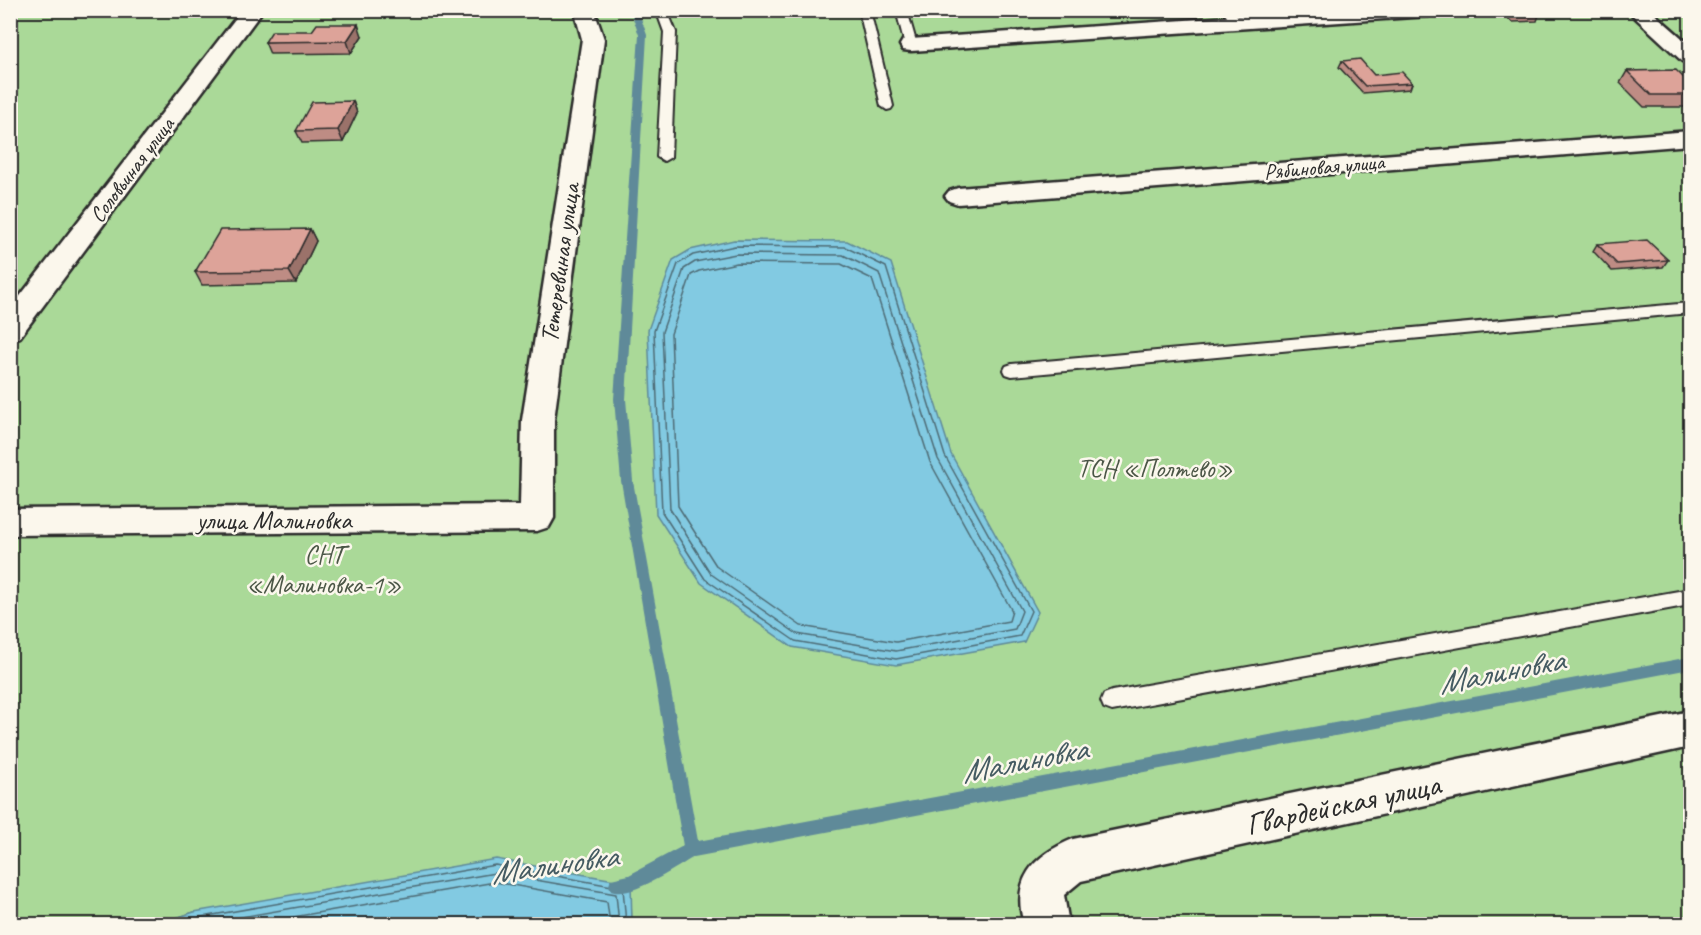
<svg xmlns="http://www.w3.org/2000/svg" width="1701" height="935" font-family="Caveat,sans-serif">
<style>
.green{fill:#aad998;stroke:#6a8262;stroke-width:1.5}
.water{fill:#82cae2;stroke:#5f8a99;stroke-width:1.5}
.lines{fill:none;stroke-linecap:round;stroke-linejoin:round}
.shore{stroke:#4e6b74;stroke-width:1.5}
.stream{fill:#5f8a99;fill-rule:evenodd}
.service-casing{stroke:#2b2b2b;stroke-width:4}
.minor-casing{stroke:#2b2b2b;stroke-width:5}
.service{fill:#fbf7ec;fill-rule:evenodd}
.minor{fill:#fbf7ec;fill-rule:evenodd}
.wall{fill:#be8c84;stroke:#2b2b2b;stroke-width:1.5}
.shaded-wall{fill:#9b726b;stroke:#2b2b2b;stroke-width:1.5}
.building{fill:#dda399;stroke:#2b2b2b;stroke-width:1.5}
.labels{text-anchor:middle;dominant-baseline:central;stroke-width:5;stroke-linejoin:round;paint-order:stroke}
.far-street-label{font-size:22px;fill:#2b2b2b;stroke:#fbf7ec}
.street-label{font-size:26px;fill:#2b2b2b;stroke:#fbf7ec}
.park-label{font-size:26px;fill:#4b5646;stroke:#fbf7ec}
.near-street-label{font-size:32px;fill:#2b2b2b;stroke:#fbf7ec}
.near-water-label{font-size:33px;font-style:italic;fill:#455b62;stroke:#fbf7ec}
</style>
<rect width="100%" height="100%" fill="#fbf7ec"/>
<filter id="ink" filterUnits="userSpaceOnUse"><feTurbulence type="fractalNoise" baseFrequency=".0167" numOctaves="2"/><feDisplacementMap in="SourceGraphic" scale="12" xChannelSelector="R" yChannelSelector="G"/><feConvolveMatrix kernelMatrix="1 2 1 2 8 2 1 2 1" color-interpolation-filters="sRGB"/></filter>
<g filter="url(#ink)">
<path class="green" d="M10,11H1690V924H632L630,883L194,912L158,924H11Z"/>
<path class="water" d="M734,240L847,241L891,263L951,454L1038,612L1024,642L896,665L792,647L701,583L656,514L648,330L673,260L690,250Z
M496,859L631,883L632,924H158L194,912Z"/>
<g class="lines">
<path class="shore" d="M735,246L845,247L886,267L945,456L1031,611L1020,636L896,659L795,641L705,579L662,512L654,331L678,264L693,255Z
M736,254L843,255L879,273L938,459L1022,611L1015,629L896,651L797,634L711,574L670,509L662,332L684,269L695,262Z
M737,263L841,264L872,279L930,462L1012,611L1009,621L896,642L801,626L717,567L678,506L671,334L691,275L699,271Z
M176,924L196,918L495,865L623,888L626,924
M201,924L495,873L616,894L619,924
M253,924L495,882L607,902L610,924"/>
<path class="stream" d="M630,10H638L647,35L626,399L633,481L698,841L1690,657V669L694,857C675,868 631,899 611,891L609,885L611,879L629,875L683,846L621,481L614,399L639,35Z"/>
<g class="service-casing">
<path id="service" d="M656,10H667L676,32L671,157L664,161L657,157L664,32Z
M859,10H870L893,106L891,109L887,110L881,106Z
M896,10H907L917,45L915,47L911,49L905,45Z
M1222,10H1233L1243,23L1241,25H1233Z
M1690,303V313L1012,376L1006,374L1004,370L1006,366L1012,364Z
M1690,589V605L1112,711L1104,708L1101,701L1104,694L1112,691Z"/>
</g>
<g class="minor-casing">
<path id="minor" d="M242,10H263L20,337L10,340V309Z
M574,10H594L604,39L554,420V518L549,527L537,531L10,535V509L520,505L522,420L582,39Z
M1329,10H1438L1435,14L1428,16L911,51L903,50L900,45L903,40L911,39Z
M1627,10H1650L1690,45V62L1682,61Z
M1690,131V145L958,204L949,201L945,196L949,191L958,188Z
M1690,711V747L1081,881L1064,895L1069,924H1024C1011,879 1033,856 1073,839Z"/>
</g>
<use href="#service" class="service"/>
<use href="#minor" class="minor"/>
</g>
<path class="wall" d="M1499,10H1534L1539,15L1537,21L1512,22Z
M362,36L351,53L270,54L265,42Z
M1342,61L1374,75L1412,83L1410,89L1363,93L1339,67Z
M1627,71L1690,84V107H1644L1620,83Z
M353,101L357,113L343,142L302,143L296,131Z
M310,229L316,241L296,283L202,285L195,272Z
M1597,244L1668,260L1663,267L1612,271L1593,251Z"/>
<path class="shaded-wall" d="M358,24L362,36L351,53L347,41Z
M353,101L357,113L343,142L338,130Z
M310,229L316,241L296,283L289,271Z"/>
<path class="building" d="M1508,10H1534L1539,15L1514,16Z
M317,24H358L347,41L265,42L272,31H312Z
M1360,59L1374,75L1402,72L1412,83L1365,86L1342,61Z
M1676,70L1690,84V95H1651L1627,71Z
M353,101L338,130L296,131L312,102Z
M310,229L289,271L195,272L220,230Z
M1647,240L1668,260L1617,264L1597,244Z"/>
</g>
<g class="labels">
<g class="far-street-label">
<text transform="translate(1324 167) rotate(-5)">Рябиновая улица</text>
<text transform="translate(132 170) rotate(-53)">Соловьиная улица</text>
</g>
<g class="street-label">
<text transform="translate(560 263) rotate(-82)">Тетеревиная улица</text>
<text x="274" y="520">улица Малиновка</text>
</g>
<g class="park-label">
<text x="1155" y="468">ТСН «Полтево»</text>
<text x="324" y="554">СНТ<tspan x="324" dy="30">«Малиновка-1»</tspan></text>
</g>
<g class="near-street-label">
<text transform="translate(1343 804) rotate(-12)">Гвардейская улица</text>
</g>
<g class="near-water-label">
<text transform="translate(1501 671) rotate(-11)">Малиновка</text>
<text transform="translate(1024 760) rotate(-11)">Малиновка</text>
<text transform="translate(554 864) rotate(-8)">Малиновка</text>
</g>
</g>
<rect width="1701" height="935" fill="none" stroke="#fbf7ec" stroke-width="36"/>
<rect x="18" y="18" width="1665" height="899" fill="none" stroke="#2b2b2b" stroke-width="2" filter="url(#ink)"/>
</svg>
